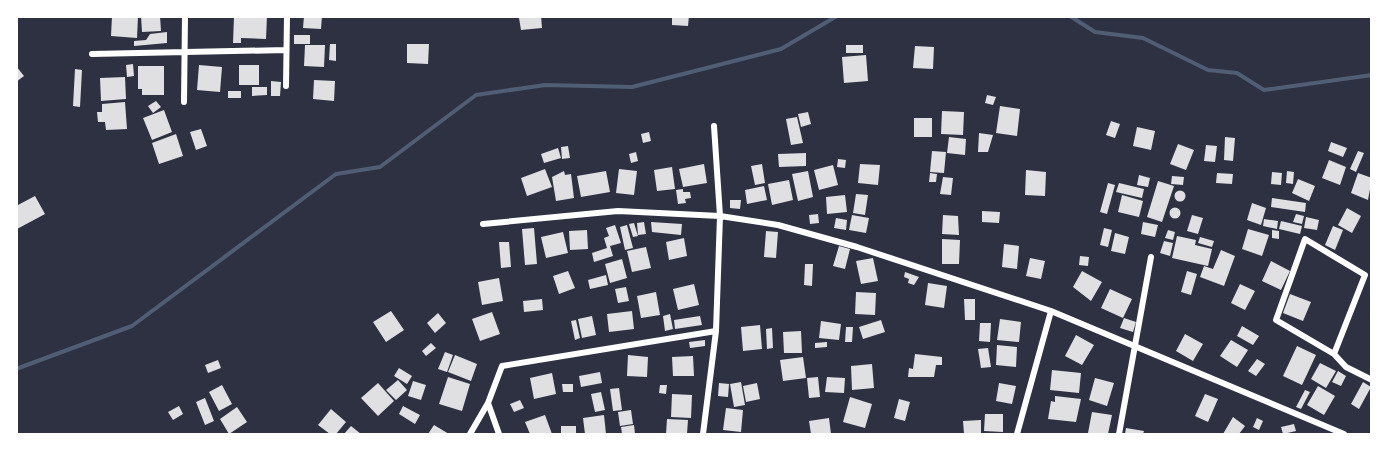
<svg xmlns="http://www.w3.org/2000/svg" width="1388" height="451" font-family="Signika,sans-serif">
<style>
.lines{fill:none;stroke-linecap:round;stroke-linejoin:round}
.stream{stroke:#4f5d75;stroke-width:4}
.building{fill:#e0e0e3}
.minor{stroke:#fff;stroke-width:6}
</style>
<rect width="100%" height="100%" fill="#2d3142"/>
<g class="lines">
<path class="stream" d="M1070,16L1095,32L1143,38L1208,70L1237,73L1264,90L1372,75
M16,369L132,326L336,174L380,167L476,95L545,85L632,87L781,49L837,16"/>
</g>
<path class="building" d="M112,16H138L137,38L111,36Z
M141,16H160L161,31L142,32Z
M234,16H267L266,39L241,38V43H233Z
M304,16H322L321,29L303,28Z
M541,16L542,28L521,30L519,18Z
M672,16H689L688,26L672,25Z
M167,32V43L134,46V41L146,40L150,34Z
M294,35H310V44H294Z
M330,44H336V61L329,60Z
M407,44H429L428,64L407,63Z
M305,45H325L324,67L304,66Z
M846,45H863V53H846Z
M915,46L934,47L933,69L913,68Z
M866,55L868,81L844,83L842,57Z
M133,64L134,76L127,77L126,65Z
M199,65L222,67L220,92L197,90Z
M239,65H259V85H239Z
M16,66L24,76L16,82Z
M138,66H164V95H142V89H138Z
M75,69L82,70L80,107L73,106Z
M125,77L126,99L101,101L100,78Z
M314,80L335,81L334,101L313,99Z
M271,81L281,82L280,96H271Z
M252,87H267V95L252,96Z
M228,91H241V98H228Z
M987,95L996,97L993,105L985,103Z
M156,101L161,107L153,113L148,106Z
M125,102L127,129L106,130L105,122H98L97,112H102V104Z
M1000,106L1020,109L1017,136L996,133Z
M164,110L172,132L152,140L143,118Z
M942,111L964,112L963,135L941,134Z
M808,112L811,124L801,127L798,114Z
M797,117L803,143L791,145L786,119Z
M914,118H932V137H914Z
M1111,121L1120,124L1115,138L1106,135Z
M1137,127L1155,131L1151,150L1133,146Z
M201,129L207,146L196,150L190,132Z
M649,132L651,141L643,143L641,134Z
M979,133L993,135L988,152H978Z
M176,134L183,156L159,164L152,143Z
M949,137L966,139L965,155L947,153Z
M1225,137L1235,138L1233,161L1224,160Z
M1331,142L1347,148L1343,157L1328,151Z
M1178,144L1194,150L1186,170L1170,164Z
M1206,145L1217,146L1215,162L1204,161Z
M568,146L570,158L562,159L561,147Z
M558,148L561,158L544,163L541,154Z
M932,151L946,152L944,173L930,172Z
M1358,151L1364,153L1356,172L1350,169Z
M636,152L638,161L631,163L629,154Z
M806,153V166L779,167L778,154Z
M838,159L846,160L845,168L837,167Z
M1329,160L1346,167L1340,185L1322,178Z
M704,164L707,183L683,187L679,169Z
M762,164L765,183L755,185L751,166Z
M860,164L880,165L878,185L858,183Z
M833,165L838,185L819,190L814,170Z
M672,167L675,189L657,191L654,170Z
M545,169L552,187L527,196L521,178Z
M619,169L637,171L634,195L616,193Z
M1026,170L1046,172L1045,196L1025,195Z
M564,171L565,175L571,174L574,198L556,201L552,177Z
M606,171L610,192L581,197L577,176Z
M808,171L813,197L798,201L792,174Z
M1287,171L1294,172L1293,184L1286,183Z
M1272,172L1282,173L1281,185L1271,184Z
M930,173L937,174L936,182H929Z
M1217,173L1233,174L1232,184L1216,183Z
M1358,173L1372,178L1368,200L1351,193Z
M1139,175L1150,178L1148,187L1137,185Z
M1172,176L1184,177L1183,185L1171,184Z
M943,177L953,178L951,195L940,194Z
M1298,179L1315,186L1309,201L1292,193Z
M789,180L793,200L772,205L768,184Z
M1158,181L1174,186L1162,222L1147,217Z
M1108,183L1115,185L1107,214L1100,212Z
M1119,183L1144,189L1142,198L1116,192Z
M764,186L767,200L747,204L745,190Z
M683,189V192H690L691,198L685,199L686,203L678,204L676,190Z
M1174.5 196a5.5 5.5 0 1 1 11 0a5.5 5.5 0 1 1-11 0Z
M856,194L868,195L865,215L853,213Z
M845,195L847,212L827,214L826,197Z
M1122,195L1143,201L1139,217L1118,212Z
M35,196L45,214L17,229L16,206Z
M1272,198L1306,203L1305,212L1271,207Z
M730,200H741L740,209L730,208Z
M1252,203L1266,208L1261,225L1247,220Z
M1169.5 213a5.5 5.5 0 1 1 11 0a5.5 5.5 0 1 1-11 0Z
M1347,208L1361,216L1352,233L1338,225Z
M982,211L1000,212L999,223L982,222Z
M818,214L819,223L810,224L809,215Z
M1296,214L1304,216L1302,224L1293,222Z
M852,215L869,218L866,233L849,230Z
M943,215L958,216L959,235L942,234Z
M1192,215L1203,218L1198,234L1187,231Z
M1306,217L1319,220L1317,230L1304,228Z
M836,218L847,220L846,230L834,228Z
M1264,219L1278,221L1277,229L1263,226Z
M1281,221L1302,226L1300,234L1279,229Z
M644,222L646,234L638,235L637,223Z
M651,222L682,224L681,235L652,232Z
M1143,222L1158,225L1155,237L1141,234Z
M634,223L638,236L633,237L629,224Z
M615,225L621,243L610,246L613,256L594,262L592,253L607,248L604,238L609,236L606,228Z
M627,225L633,248L625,250L620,227Z
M1333,226L1343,230L1335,250L1325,245Z
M534,228L537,264L525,265L522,229Z
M1104,228L1112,230L1108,247L1100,245Z
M1248,229L1269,235L1262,256L1242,249Z
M587,230L588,249L570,250L569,231Z
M1168,230L1175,232L1173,240L1165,238Z
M1272,230L1279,231V239L1272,238Z
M766,231L778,232L776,258L764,257Z
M563,232L568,253L546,258L541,237Z
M1115,233L1129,237L1125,254L1111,251Z
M1177,236L1196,240L1195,245L1212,249L1208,266L1172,258Z
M1200,237L1214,241L1212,247L1198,243Z
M684,238L687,256L669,260L666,242Z
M942,239L960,240L959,264H942Z
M1164,241L1173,243L1170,256L1160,253Z
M499,242H509L511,267L501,268Z
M1004,244L1019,246L1017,269L1002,267Z
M839,246L850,249L845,269L833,266Z
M646,247L651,268L632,272L627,251Z
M1221,250L1235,256L1224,286L1200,277L1204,266L1213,269Z
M1080,256L1089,257L1088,266L1079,265Z
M873,258L878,281L861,284L856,261Z
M1030,258L1045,261L1041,279L1026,276Z
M622,259L627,278L610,283L605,264Z
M1271,261L1290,271L1281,290L1262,281Z
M805,264H813L812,286L804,285Z
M568,271L575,288L559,294L553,276Z
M1082,271L1102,282L1091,301L1073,287Z
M1187,271L1197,274L1191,295L1181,292Z
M905,272L919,277L914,285L908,283L909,279L904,277Z
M606,275L608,285L590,289L588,280Z
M499,278L503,301L482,305L478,282Z
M928,283L947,286L944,308L925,305Z
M694,284L699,305L678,310L673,289Z
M1240,284L1255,291L1245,310L1231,303Z
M626,287L629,301L618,303L615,289Z
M1110,289L1132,299L1123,318L1101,308Z
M656,292L660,315L641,318L637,296Z
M856,292L876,293L875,315L855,314Z
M1290,294L1311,302L1303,321L1283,313Z
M542,299L543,310L524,312L523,301Z
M964,299H975V320H965Z
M391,311L404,330L386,342L373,322Z
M632,311L634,329L609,332L607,314Z
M492,312L500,334L480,341L472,319Z
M438,313L446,323L435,333L427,323Z
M670,314L673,329L665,331L663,316Z
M592,316L596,335L582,338L578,319Z
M700,316L702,325L675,329L674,320Z
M1124,318L1136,322L1133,332L1120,328Z
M1000,319L1021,322L1019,342L997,340Z
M576,320L580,338L575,340L571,321Z
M881,320L885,332L863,339L859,327Z
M821,321L841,324L839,340L819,338Z
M980,323H991L990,342L979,341Z
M760,325L762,349L743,351L741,327Z
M1242,326L1259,336L1253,345L1237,336Z
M846,327H853L852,342H845Z
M772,328L773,348L767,349L766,329Z
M801,331L802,353H784L783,332Z
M1185,334L1203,344L1193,361L1176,351Z
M1076,335L1094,345L1082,365L1065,356Z
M705,340V346L690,348L689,342Z
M1231,340L1248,350L1237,367L1220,356Z
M827,342V347L815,348V343Z
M431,343L436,348L426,356L422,351Z
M997,345L1017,347L1016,367L996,365Z
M1297,346L1316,355L1302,385L1283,376Z
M988,348L991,367L981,368L978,349Z
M445,352L453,355L447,372L438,369Z
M915,354L942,357V365H936L934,377H908L909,368L913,369Z
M455,355L477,364L471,381L448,372Z
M628,355L648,357L647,377L627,376Z
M693,356L694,376H673L672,357Z
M803,357L806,378L783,381L780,360Z
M1257,359L1265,364L1256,376L1248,371Z
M218,360L221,368L208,373L205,365Z
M1320,363L1336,371L1326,388L1311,379Z
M872,364L874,388L852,390L851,366Z
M399,368L412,376L407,384L394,376Z
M1052,370L1081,373L1079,393L1050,390Z
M1338,371L1346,376L1341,386L1332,382Z
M600,372L602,383L581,387L579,376Z
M552,373L556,394L534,399L530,378Z
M448,377L470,384L462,411L439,404Z
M818,377L820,397L809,398L807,378Z
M827,377L845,378L844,393L825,392Z
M1095,378L1114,383L1107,406L1089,400Z
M398,380L407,390L396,400L386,390Z
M413,381L426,385L421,400L408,396Z
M741,382L745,405L734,407L730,384Z
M1363,382L1371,387L1359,409L1351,404Z
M378,383L394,401L378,416L361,398Z
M719,383L729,384L728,397L718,396Z
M757,383L760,399L746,402L743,386Z
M999,383L1016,386L1012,404L996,401Z
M562,384H573V392H563Z
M222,385L232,404L219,411L209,392Z
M660,385H667L666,394L659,393Z
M1318,386L1335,396L1324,415L1307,405Z
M619,388L622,410L613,411L610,389Z
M1305,390L1310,392L1301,409L1296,407Z
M601,392L605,410L595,412L591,394Z
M672,394L692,395L691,418L671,417Z
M1205,394L1218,399L1208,422L1195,416Z
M1055,396L1081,399L1076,422L1048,419L1051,401L1055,402Z
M850,397L872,404L865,428L843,422Z
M205,398L214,421L205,425L196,402Z
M899,399L910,402L905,421L894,418Z
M520,400L524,408L514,412L510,404Z
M179,406L183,414L173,420L168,412Z
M403,406L420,415L415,424L399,414Z
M237,407L247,422L229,434L220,419Z
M726,408L743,410L741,432L723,430Z
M331,409L346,422L336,434H330L318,425Z
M631,410L633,424L620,426L618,412Z
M1092,412L1112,415L1108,434L1088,433Z
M985,414H1003V432L984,431Z
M545,415L552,434H530L525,422Z
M604,415L606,434H585L583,418Z
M1233,417L1245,426L1239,434H1223Z
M829,418L831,434H811L809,421Z
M1257,418L1263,421L1259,430L1253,427Z
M667,419L688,420L687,434H666Z
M981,420V434H964L963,421Z
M1294,424L1296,431L1283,434L1281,427Z
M434,425L449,434H428Z
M634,425L635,434H622L621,427Z
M351,426L361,434H344Z
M561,426H576V434H561Z
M1126,428L1144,431L1143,434H1125Z"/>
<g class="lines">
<path class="minor" d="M92,54L286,50
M286,86L287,16
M184,102L185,16
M483,224L618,211L720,216L778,225L857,247L1051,311L1344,434
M1334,354L1276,320L1305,239L1365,275L1334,354L1346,367L1372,380
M488,403L499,434
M470,434L488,403L502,366L716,331
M703,434L716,331L720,216L714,126
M1017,434L1051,311
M1119,434L1151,257"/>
</g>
<rect width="1388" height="451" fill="none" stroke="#ffffff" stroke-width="36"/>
</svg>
